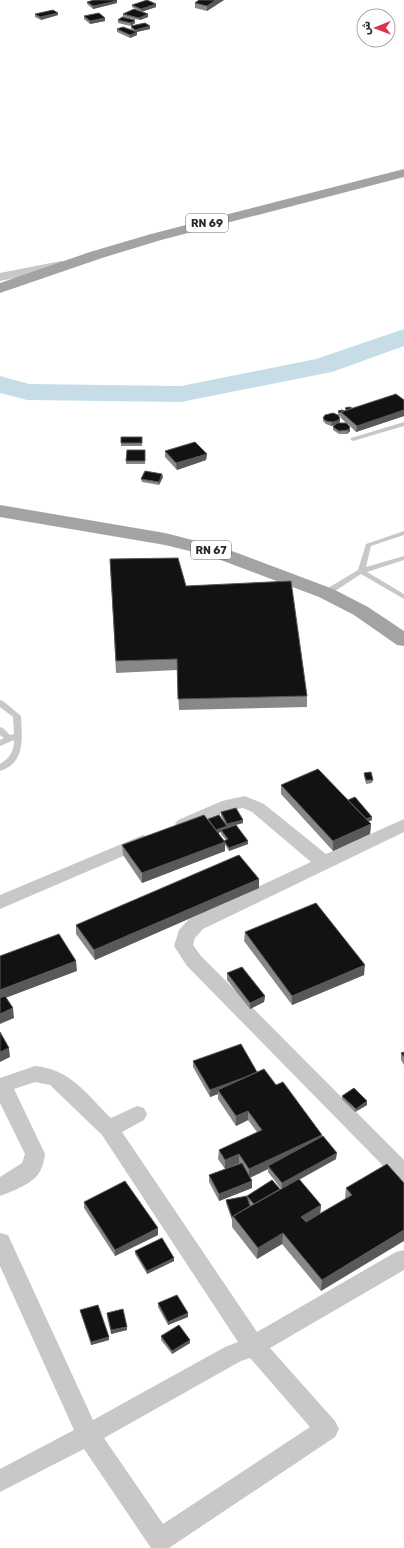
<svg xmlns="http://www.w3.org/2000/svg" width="404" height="1548" font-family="Rubik,'Noto Sans Arabic',sans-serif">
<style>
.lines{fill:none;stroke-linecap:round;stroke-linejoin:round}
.river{fill:#c6dde8;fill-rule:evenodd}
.service{fill:#c8c8c8;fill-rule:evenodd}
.minor{fill:#c8c8c8;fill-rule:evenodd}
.primary{fill:#a3a3a3;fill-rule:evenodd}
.wall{fill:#888;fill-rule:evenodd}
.shaded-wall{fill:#595959}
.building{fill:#121212;stroke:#595959}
.labels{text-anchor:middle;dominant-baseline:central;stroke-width:4;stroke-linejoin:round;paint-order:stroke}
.shield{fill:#fff;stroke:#6b6b6b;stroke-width:1}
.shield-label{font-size:11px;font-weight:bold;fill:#2b2b2b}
</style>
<rect width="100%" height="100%" fill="#fff"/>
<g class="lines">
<path class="river" d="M404,329V346L332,372L181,402L27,400L0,393V376L29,384L181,386L316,359Z"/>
<path class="service" d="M404,422V426L353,441L350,439L351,438Z
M404,531V535L371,546L366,567L404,556V560L367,572L404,594V599L361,574L329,595H323L322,593L323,591L358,570L366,544Z
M0,700L3,701L21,716C22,737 26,763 0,771V764C10,758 14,751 14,740L0,746V740L4,738L0,735V727L3,728L10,735L14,734L13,717L0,707Z"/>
<path class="minor" d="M61,261L65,262L67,265L65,268L0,281V273Z
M245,796L264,804L326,854L404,819V832L203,929L195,938L193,945L201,956L404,1160V1183L397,1180L187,966L174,946L179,930L189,919L311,862L252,812L243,808L232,810L184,830L178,828L175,824L178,820L222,801Z
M143,835L149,837L152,841L149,845L0,909V895Z
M35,1066C71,1069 87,1095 111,1118L137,1106L144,1108L147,1114L144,1120L122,1132L257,1332L396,1252L404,1250V1270L270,1348L335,1421L339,1429L335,1437L169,1548H151L84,1449L0,1492V1469L74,1430L0,1266V1233L8,1235L93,1420L225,1347L238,1342L102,1135L50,1085L35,1082L14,1089L45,1154C44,1160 43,1167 39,1173C32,1184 13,1191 0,1196V1177L22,1163L25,1154L0,1103V1078ZM250,1358L310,1427L163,1524L104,1438L241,1361Z"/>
<path class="primary" d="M404,169V177L161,240L102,258L0,293V283L90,252L151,234Z
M0,505L165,533L224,548L333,589L368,607L404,631V646L397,645L354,615L319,597L210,556L165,545L0,517Z"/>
</g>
<path class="wall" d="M199,0H224L207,11L195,8V3Z
M87,2L117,3L93,9L87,4Z
M156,4V7L141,12L148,14V17L140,20L123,17V14L140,11L132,7V5Z
M58,13V15L41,20L35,17V14Z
M84,16L105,21L90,24L84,19Z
M118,20H135V23L131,26L118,23Z
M131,26L150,29L137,32V35L130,38L117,32V29L134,31L131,29Z
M404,400V416L356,432L348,424L350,427V431L347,434H339L333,430V427L335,425L331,426L326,424L323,421V418L340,422L339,423H346L341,418V416L340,417L338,414V411H345V408H352Z
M142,437V446H121V443Z
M145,450V464H126V461Z
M165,451L207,454L206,460L177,470L165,457Z
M163,477L159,485L142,482L141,479Z
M110,559L186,586L307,696V707L179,710L177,670L116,673Z
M364,773L373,780L372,783L366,784L364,776Z
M281,785L348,800L372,820L368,822L371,824L370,834L333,851L281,794Z
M221,812L243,823L236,825L248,844L229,851L225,845V851L142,883L123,855L122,845L208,819L225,823L221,816ZM221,832V834L226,840L224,841L218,833Z
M259,879V888L95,960L76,934V925Z
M245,932L364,975L292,1005L244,941Z
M227,973L265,996L264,1002L250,1009L227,980Z
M404,1052V1065L401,1060V1053Z
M193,1061L257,1072L276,1085L321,1137L336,1159L299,1180L321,1205L320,1213L345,1199L346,1188L387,1164L321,1291L282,1244L257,1259L232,1227V1220L226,1203V1200L281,1189L268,1172V1169L250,1178L252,1181V1188L219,1201L209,1182V1175L225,1169L218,1159L219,1150L257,1132L248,1120L236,1126L218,1099V1094L210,1097L193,1067Z
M342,1096L367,1101V1105L355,1112L342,1099Z
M84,1202L158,1235L115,1256L84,1208Z
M135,1251L174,1261L147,1274L135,1254Z
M158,1303L188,1317L168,1325L158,1307Z
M80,1310L109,1337V1340L91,1345L81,1313Z
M107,1313L127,1330L111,1334L107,1316Z
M161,1336L190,1340V1343L172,1354L161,1340Z"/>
<path class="shaded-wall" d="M216,0H224L207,11V6Z
M117,1V3L93,9V6Z
M156,4V7L141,12V9Z
M58,13V15L41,20L40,17Z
M148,14V17L140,20L139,18Z
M105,18V21L90,24V21Z
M135,20V23L131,26V23Z
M150,26V29L136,32L135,30Z
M137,32V35L130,38V35Z
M404,410V416L356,432L357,426Z
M340,418V422L337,425L331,426L332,422Z
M350,427V431L347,434L348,430Z
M207,454L206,460L177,470L176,463Z
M162,474L163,477L159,485V482Z
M372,817V820L365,823V820Z
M243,820V823L227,827V830H221V832L214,835V831L227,826V824Z
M371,824L370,834L333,851V841Z
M248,841V844L229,851V848Z
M225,842V851L142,883V873Z
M259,879V888L95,960L94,950Z
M76,961L77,971L0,1000V990Z
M365,965L364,975L292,1005V996Z
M265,996L264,1002L250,1009V1003Z
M13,1008L14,1018L0,1024V1014Z
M9,1048L10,1057L0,1062V1052Z
M258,1073L218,1090V1094L210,1097V1090Z
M367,1101V1105L355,1112L356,1109Z
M248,1111V1120L236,1126V1116Z
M322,1135L321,1144L268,1166V1169L249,1178V1169Z
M337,1153L336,1159L282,1189V1183Z
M239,1154V1163L225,1169V1160Z
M252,1181V1188L219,1201V1194Z
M321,1205L320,1216L301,1228V1217Z
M158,1228V1235L115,1256V1250Z
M404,1230V1241L321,1291L322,1280Z
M283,1233L282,1244L257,1259L258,1248Z
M174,1258V1261L147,1274V1271Z
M188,1313V1317L168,1325V1322Z
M127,1327V1330L111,1334V1330Z
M109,1337V1340L91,1345V1342Z
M190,1340V1343L172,1354V1351Z"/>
<path class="building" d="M94,0H116L117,1L93,6L87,2Z
M147,0L156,4L141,9L132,5Z
M199,0H216L207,6L195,3Z
M134,9L148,14L139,18L123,14Z
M53,10L58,13L40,17L35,14Z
M99,13L105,18L90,21L84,16Z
M122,17L135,20L131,23L118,20Z
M145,23L150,26L135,30L131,26Z
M123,27L137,32L130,35L117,29Z
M396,394L404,400V410L357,426L341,412Z
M349,407L352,408L347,410L345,408Z
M342,410L344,411L341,412L340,413L338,411Z
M333,413L338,415L340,418L337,421L332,422L326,421L323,418L325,415Z
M337,423H346L350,427L348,430L339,431L333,427Z
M121,437H142V443H121Z
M195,442L207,454L176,463L165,451Z
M127,450H145V461H126Z
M145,471L162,474L159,482L141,479Z
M178,558L186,586L291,581L307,696L178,699L177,659L116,661L110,559Z
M318,769L371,824L333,841L281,785Z
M371,772L373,780H366L364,773Z
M355,797L372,817L366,819L348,800Z
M236,808L243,820L227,824L221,812Z
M204,815L225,842L142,873L122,845Z
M219,815L227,826L216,830L208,819Z
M236,825L248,841L229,848L224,841L228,839L221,830Z
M239,855L259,879L94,950L76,925Z
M316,903L365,965L292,996L245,932Z
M59,934L76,961L0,990V956Z
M242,967L265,996L250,1003L227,973Z
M5,996L13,1008L0,1014V998Z
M0,1032L9,1048L0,1052Z
M241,1044L257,1072L243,1078L210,1090L193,1061Z
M404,1052V1057L401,1053Z
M264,1069L276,1085L283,1082L322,1135L249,1169L239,1154L225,1160L219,1150L262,1130L248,1111L236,1116L218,1090Z
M354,1088L367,1101L356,1109L342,1096Z
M323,1136L337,1153L282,1183L268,1166Z
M242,1163L252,1181L219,1194L209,1175Z
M387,1164L404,1183V1230L322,1280L283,1233L258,1248L233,1216L299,1179L321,1205L301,1217L306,1222L352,1195L346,1188Z
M272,1180L280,1189L254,1204L247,1196L250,1206L232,1217L226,1200L247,1196Z
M125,1181L158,1228L115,1250L84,1202Z
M162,1238L174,1258L147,1271L135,1251Z
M177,1295L188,1313L168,1322L158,1303Z
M98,1305L109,1337L91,1342L80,1310Z
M123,1309L127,1327L111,1330L107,1313Z
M179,1325L190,1340L172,1351L161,1336Z"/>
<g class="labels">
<g class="shield">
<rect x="186" y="214" width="42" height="18" rx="3"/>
<rect x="191" y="541" width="40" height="18" rx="3"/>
</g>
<g class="shield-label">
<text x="207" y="223">RN 69</text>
<text x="211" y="550">RN 67</text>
</g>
</g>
<g transform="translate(376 28) rotate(269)"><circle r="19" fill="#ffffff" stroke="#aaaaaa"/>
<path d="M0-3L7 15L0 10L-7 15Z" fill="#db354c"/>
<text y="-6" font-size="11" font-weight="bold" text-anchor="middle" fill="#2b2b2b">ش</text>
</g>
</svg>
